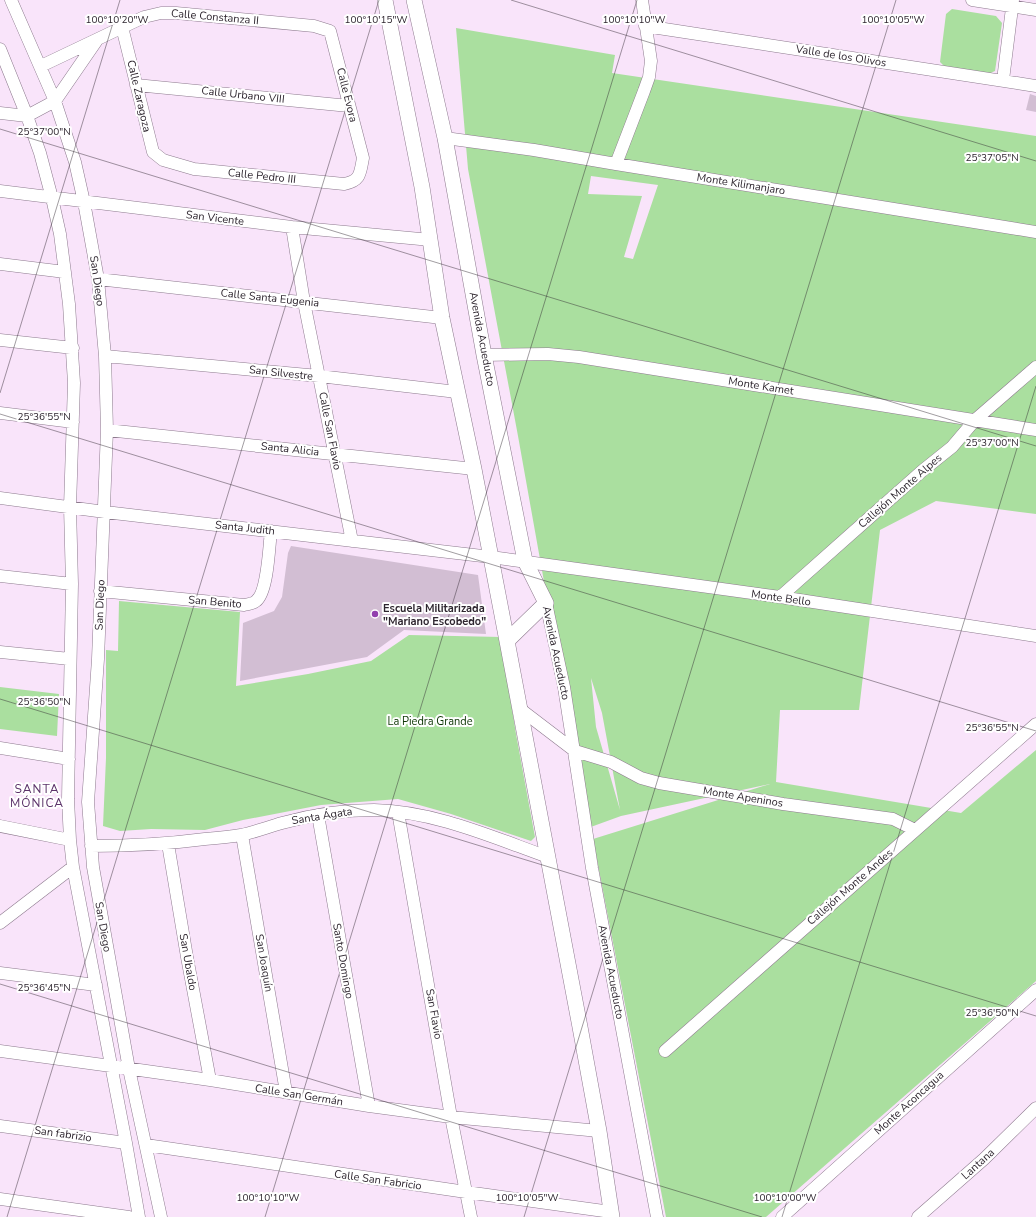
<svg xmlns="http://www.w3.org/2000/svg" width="1036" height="1217" font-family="'Nunito Sans',sans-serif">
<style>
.green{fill:#aadf9f;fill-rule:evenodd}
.building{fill:#d2bed3}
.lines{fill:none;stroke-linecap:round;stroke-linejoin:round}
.minor-casing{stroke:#8d7a8e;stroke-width:13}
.tertiary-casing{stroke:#8d7a8e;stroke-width:16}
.minor{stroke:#fff;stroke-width:12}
.tertiary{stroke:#fff;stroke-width:15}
.ticks{fill:none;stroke:#2e262f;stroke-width:1;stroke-opacity:0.45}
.poi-dot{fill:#9240ae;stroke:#fff;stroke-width:1.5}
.labels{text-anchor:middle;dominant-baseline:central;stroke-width:4;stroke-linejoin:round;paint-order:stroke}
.street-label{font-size:11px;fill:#2e262f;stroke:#fff}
.poi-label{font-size:11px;font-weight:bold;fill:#2e262f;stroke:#fff;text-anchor:start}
.park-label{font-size:11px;fill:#0c3503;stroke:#fff}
.neighbourhood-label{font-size:12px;letter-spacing:1px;fill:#5b3269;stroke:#fff}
.ticks-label{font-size:10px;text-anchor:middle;fill:#2e262f;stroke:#fff;stroke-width:4;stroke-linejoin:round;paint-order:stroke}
</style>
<rect width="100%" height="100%" fill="#f9e4fa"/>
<path class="green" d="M952,9L996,16L1002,23L995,71L988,74L944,66L940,62L946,14Z
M456,28L615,55L612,73L1036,136V514L936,501L880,530L859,710H780L776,782L961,813L1036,750V981L766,1217H666L593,839L770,784L621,816L588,828L518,436L468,169ZM591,176L658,185L633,259L624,257L642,196L588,194ZM591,678L602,713L620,810L596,727Z
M119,601L240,612L236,686L308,674L371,661L409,635L501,637L516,734L535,837L531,841L451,814L398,799L321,805L243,820L205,830L151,829L120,831L103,826L106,758V650L118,651Z
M0,687L59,694L57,736L0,729Z"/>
<path class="building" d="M1030,94L1036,96V112L1026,110Z
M291,546L478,575L486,634L404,630L367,657L240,681L243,623L274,611L282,597L288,553Z"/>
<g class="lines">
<g class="minor-casing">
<path id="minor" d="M11,0L55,101L75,162L84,202L98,279L105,356L107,430L98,659L88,802L93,867L129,1069L161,1217
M972,0L1036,10
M645,26L1036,86
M0,49L27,116L40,153L52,198L60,234L69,304L74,383L70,507L72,584L68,799L70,840L73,867L126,1143L139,1217
M41,66L144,17L161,13H176L314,26L330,31L363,158C360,173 361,181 344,184L194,169L163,160L153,152L122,27
M1003,80L1013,0
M136,85L349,106
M0,113L27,116L55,101L97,40
M445,138L534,150L616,164L1036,232
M616,164L644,91L649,77L651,61L642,0
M0,191L292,227L431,240
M292,227L304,302L352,541
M0,264L65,272
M98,279L442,318
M0,340L73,348
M484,355L548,354L579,357L1036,430
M105,356L319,376L457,392
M0,413L73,422
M107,430L474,469
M0,498L105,512L491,557L780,597L1036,636
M0,576L72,584
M100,591L244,605C248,604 253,604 256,601C268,592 269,546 271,531
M780,597L922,471L952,447L975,420L1036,367
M546,603L564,687L592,868L657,1217
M0,652L70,659
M520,709L575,751L611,762L641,778L659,783L783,804L893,819L915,830
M0,748L69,759
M398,812L451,1117L471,1217
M318,815L369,1106
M0,826L70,840
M242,835L286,1092
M168,844L187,957L210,1080
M91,846C129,846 167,844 205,839C217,838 229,837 241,835C255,832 268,827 282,823C311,815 343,810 374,810C434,811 492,837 548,857
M0,923L73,867
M0,973L96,985
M0,1051L111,1066L210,1080L369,1106L451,1117L599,1131
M665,1051L1036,724
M0,1126L126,1143
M146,1145L466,1192L611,1212
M0,1199L129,1217
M782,1217L1036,990
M918,1217L984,1159L1036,1108"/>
</g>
<g class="tertiary-casing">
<path id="tertiary" d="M385,0L422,187L442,318L474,469L507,641L580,1027L599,1131L612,1217
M414,0L445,138L484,355L525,561L546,603L507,641"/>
</g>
<use href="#minor" class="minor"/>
<use href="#tertiary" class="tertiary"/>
</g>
<path class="ticks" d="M511,0L1036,161M0,129L1036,446M0,393L120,0M0,414L1036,731M0,699L1036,1016M0,984L762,1217M7,1217L379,0M265,1217L637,0M524,1217L896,0M782,1217L1036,386"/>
<circle class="poi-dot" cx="375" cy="614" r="4"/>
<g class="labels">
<g class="street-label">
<text transform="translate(215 17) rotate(5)">Calle Constanza II</text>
<text transform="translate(841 56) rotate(9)">Valle de los Olivos</text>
<text transform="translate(243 95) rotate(6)">Calle Urbano VIII</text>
<text transform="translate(347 95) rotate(76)">Calle Evora</text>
<text transform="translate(139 96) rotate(77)">Calle Zaragoza</text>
<text transform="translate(262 176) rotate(6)">Calle Pedro III</text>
<text transform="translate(741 184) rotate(9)">Monte Kilimanjaro</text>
<text transform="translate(215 218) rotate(7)">San Vicente</text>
<text transform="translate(97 281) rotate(82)">San Diego</text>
<text transform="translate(270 298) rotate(6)">Calle Santa Eugenia</text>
<text transform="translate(482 339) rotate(79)">Avenida Acueducto</text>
<text transform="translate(281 373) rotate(6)">San Silvestre</text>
<text transform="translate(761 386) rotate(9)">Monte Kamet</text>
<text transform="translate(330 431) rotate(79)">Calle San Flavio</text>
<text transform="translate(290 449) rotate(6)">Santa Alicia</text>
<text transform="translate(900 491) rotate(-41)">Callejón Monte Alpes</text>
<text transform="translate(245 528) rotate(6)">Santa Judith</text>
<text transform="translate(781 598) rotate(8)">Monte Bello</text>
<text transform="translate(215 602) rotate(5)">San Benito</text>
<text transform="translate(100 605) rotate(-88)">San Diego</text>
<text transform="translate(556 653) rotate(78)">Avenida Acueducto</text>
<text transform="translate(743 797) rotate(9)">Monte Apeninos</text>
<text transform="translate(322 816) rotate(-9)">Santa Ágata</text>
<text transform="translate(850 887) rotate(-41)">Callejón Monte Andes</text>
<text transform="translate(103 927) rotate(80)">San Diego</text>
<text transform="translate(343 961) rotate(80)">Santo Domingo</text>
<text transform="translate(188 962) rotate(80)">San Ubaldo</text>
<text transform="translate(264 963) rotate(80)">San Joaquín</text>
<text transform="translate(611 972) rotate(79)">Avenida Acueducto</text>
<text transform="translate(434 1014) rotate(80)">San Flavio</text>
<text transform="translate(299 1095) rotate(9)">Calle San Germán</text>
<text transform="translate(909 1103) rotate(-42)">Monte Aconcagua</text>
<text transform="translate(63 1134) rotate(8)">San fabrizio</text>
<text transform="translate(978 1164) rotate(-42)">Lantana</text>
<text transform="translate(378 1180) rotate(8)">Calle San Fabricio</text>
</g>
<g class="poi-label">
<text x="383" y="608">Escuela Militarizada<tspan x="383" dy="13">"Mariano Escobedo"</tspan></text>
</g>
<g class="park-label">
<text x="430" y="721">La Piedra Grande</text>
</g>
<g class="neighbourhood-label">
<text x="37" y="789">SANTA<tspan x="37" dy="14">MÓNICA</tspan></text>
</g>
</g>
<g class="ticks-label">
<text x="117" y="23">100°10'20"W</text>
<text x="376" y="23">100°10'15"W</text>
<text x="634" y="23">100°10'10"W</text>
<text x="893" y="23">100°10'05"W</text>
<text x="44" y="135">25°37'00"N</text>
<text x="992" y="161">25°37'05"N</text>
<text x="44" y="420">25°36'55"N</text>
<text x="992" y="446">25°37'00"N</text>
<text x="44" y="705">25°36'50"N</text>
<text x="992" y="731">25°36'55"N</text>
<text x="44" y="991">25°36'45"N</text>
<text x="992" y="1016">25°36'50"N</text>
<text x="268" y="1201">100°10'10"W</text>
<text x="527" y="1201">100°10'05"W</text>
<text x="785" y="1201">100°10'00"W</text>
</g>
</svg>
